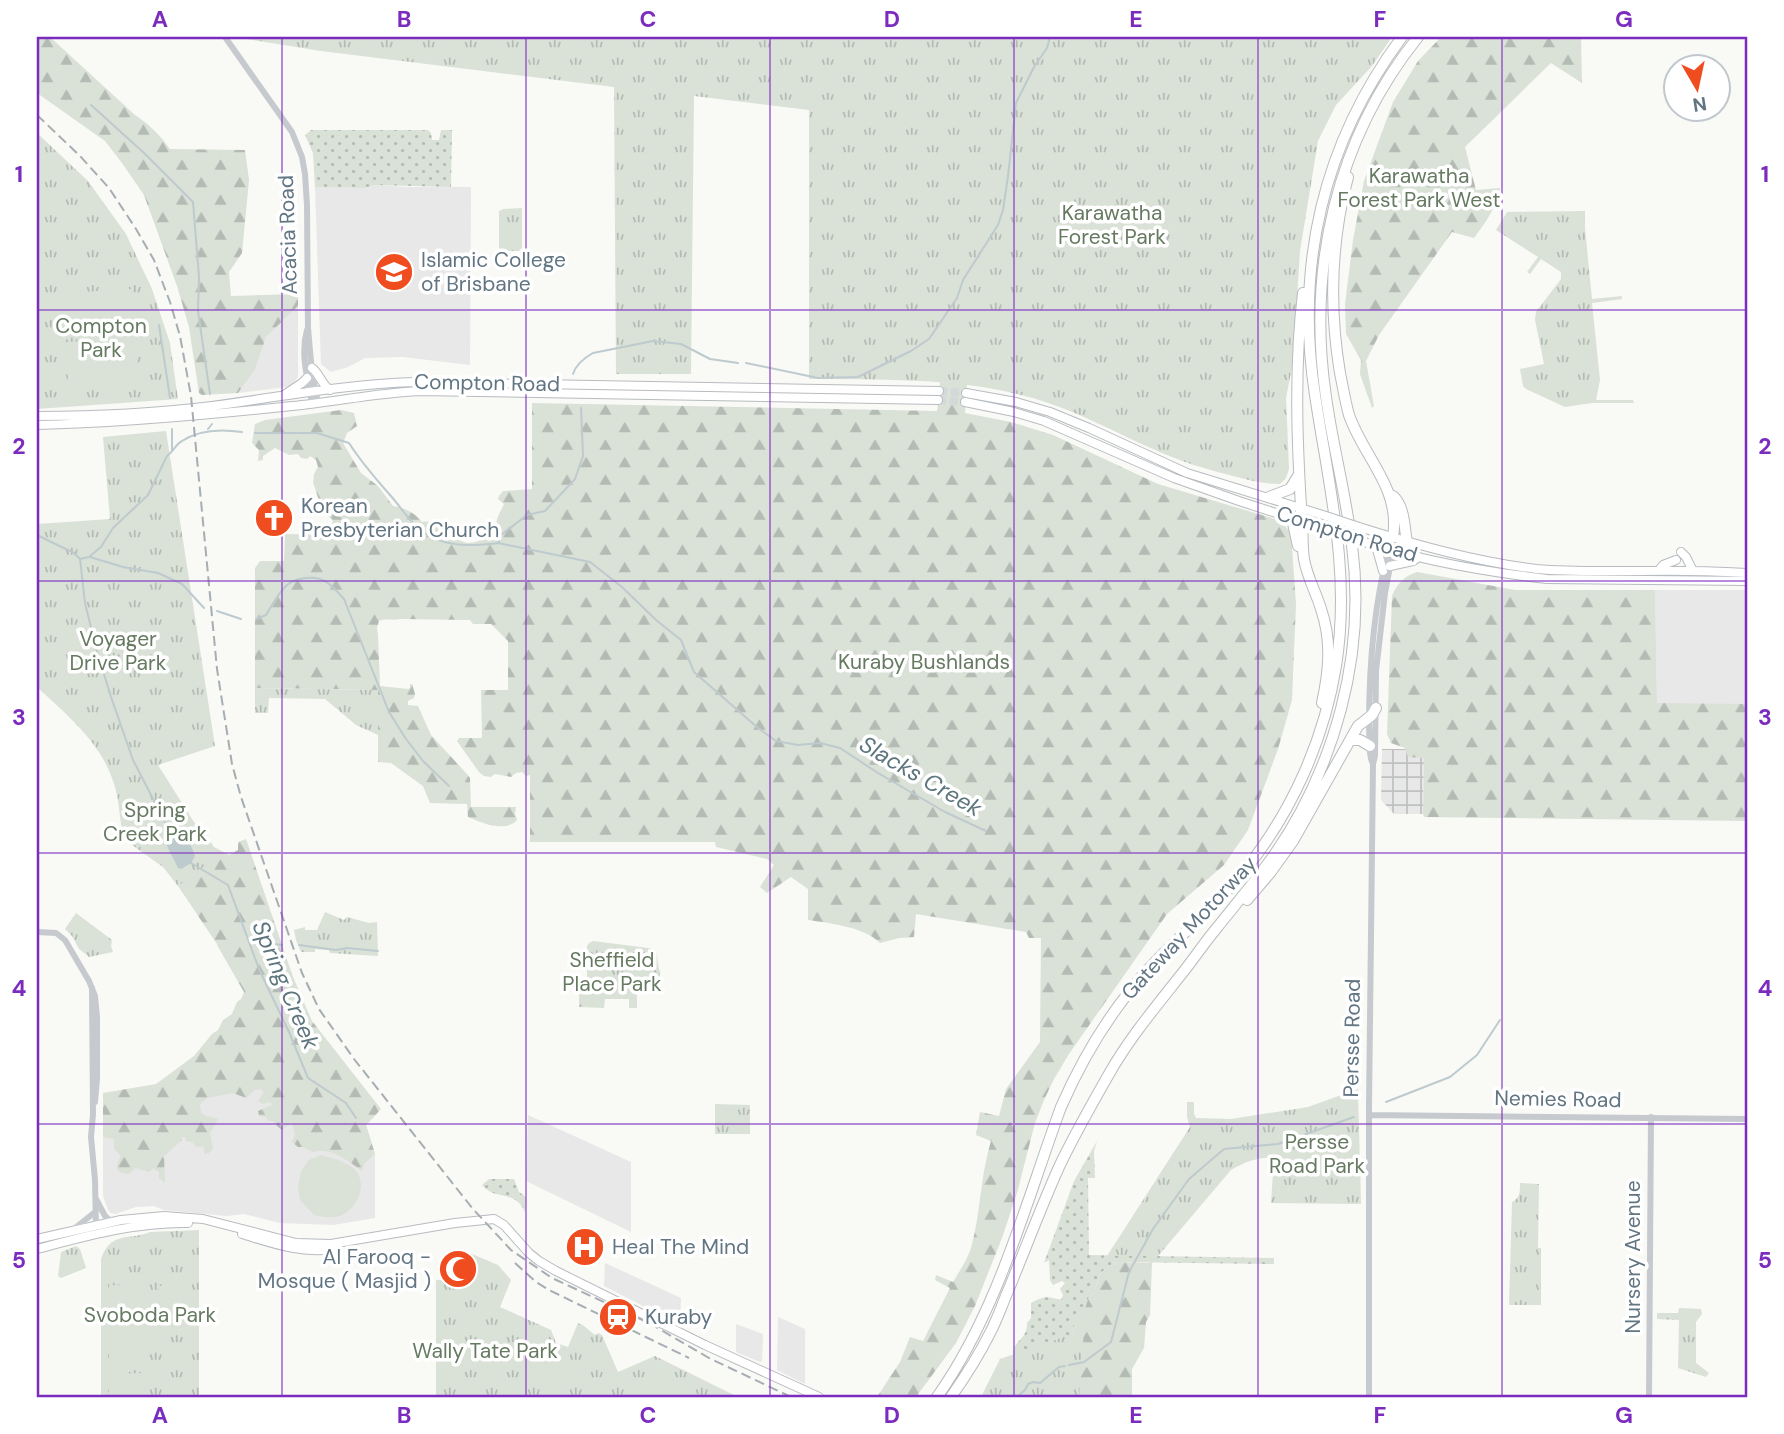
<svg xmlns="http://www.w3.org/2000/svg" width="1784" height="1434" font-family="'DM Sans',sans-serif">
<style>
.built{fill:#e7e8e7}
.industrial{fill:url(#industrial-grid)}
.grass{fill:url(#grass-dots)}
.forest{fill:url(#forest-firs)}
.park{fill:url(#park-tufts)}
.garden{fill:#dae1d7}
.water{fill:#bdcace}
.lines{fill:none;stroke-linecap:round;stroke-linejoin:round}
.stream{stroke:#bdcace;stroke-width:2}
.major-tunnel{stroke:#d3d8d9;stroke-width:8;stroke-dasharray:8 4;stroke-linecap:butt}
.major-casing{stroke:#b7bcc0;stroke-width:10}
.highway-casing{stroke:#b8bcbf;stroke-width:12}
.minor{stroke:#c6cace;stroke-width:6}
.major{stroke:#fff;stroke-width:8}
.highway{stroke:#fff;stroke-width:10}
.rail{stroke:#a6adb3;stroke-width:2;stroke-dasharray:10 5;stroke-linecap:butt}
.major-bridge-casing{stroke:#b7bcc0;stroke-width:10;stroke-linecap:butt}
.major-bridge{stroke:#fff;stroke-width:8}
.grid{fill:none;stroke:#7b2cbf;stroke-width:2;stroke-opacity:0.55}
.labels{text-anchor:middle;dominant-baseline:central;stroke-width:7;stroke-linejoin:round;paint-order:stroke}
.park-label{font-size:21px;fill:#667a61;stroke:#fff}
.street-label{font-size:21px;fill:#627583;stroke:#fff}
.poi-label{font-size:21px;fill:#627583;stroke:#fff;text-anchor:start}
.water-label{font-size:23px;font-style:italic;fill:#5d757d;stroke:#fff}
.neatline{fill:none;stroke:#7b2cbf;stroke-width:2.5}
.grid-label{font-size:23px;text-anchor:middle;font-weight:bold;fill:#7b2cbf}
</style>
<defs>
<pattern id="industrial-grid" width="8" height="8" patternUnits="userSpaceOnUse" patternTransform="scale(1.75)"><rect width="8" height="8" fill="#e7e8e7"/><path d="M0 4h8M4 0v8" fill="none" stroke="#bfc1c1"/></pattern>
<pattern id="grass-dots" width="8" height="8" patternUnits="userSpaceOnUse" patternTransform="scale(1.75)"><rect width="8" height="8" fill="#dae1d7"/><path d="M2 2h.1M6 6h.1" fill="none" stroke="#b4bbb4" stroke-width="1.8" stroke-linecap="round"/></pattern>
<pattern id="forest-firs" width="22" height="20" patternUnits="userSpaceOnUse" patternTransform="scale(1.75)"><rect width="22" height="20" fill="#dae1d7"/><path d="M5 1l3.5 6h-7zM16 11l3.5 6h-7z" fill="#b4bbb4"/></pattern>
<pattern id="park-tufts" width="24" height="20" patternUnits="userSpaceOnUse" patternTransform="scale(1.75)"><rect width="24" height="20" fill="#dae1d7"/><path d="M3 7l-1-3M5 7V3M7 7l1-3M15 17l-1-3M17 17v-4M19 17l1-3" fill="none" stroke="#b4bbb4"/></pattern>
</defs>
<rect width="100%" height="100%" fill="#f9f9f6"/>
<path class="built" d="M376,185L408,187H471L470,365L403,357L365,358L348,367L331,372L321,364L315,187L364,188Z
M298,306V377L292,385L287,387L238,393L255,370L266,337Z
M1655,590H1747V704H1657Z
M324,1049L377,1114L366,1125L375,1154V1218L333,1225L280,1223L244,1214L227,1216L164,1210L154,1206L136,1207L115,1214L111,1213L108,1210L103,1196V1137L194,1099Z
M528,1115L631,1162V1232L526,1181Z
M605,1263L681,1298L680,1325L604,1286Z
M778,1317L805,1329V1384L777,1370Z
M736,1324L763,1334L762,1361L760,1362L736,1352Z"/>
<path class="industrial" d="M1382,749H1409L1424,757L1423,814H1394L1381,800Z"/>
<path class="grass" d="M311,130H428L431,133L432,140H439L441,130H452L451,187L376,185L364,188L315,187L313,153L305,135Z
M1097,1141L1094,1151L1095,1178H1088L1089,1255L1274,1258V1264L1117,1262L1100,1273L1094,1293L1089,1297L1084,1312L1074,1326L1070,1340L998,1397L1014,1357C1008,1342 1028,1342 1027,1323L1031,1318V1303C1046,1295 1047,1297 1061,1300L1063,1295L1060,1289L1065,1283L1062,1281L1053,1285L1050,1280L1049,1260L1044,1263L1074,1181Z
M489,1179H514L519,1192L526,1197L525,1212C515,1189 495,1201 482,1185Z"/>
<path class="forest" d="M37,37H50L135,115C150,125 159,134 170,149L245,150L249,180L242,253L229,272L231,296L298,294V306L266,337L255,370L238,393L202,395L199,393L189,327L177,286L144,195L122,163L105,141L37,93Z
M1441,37H1581L1582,83L1551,63L1465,147L1476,190L1500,188C1496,208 1486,222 1474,238L1452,232L1379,335L1366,361L1374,406L1372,408L1360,374L1361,360L1346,334L1345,304L1353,240L1364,181L1393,102L1418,61Z
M940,382L967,384L965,413L1011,422L1053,435L1158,484L1275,519L1285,526L1291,533L1296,604L1292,700L1278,749L1248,830L1224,865L1167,914L1069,1054L1054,1079L1044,1100L1035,1123L1017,1193L1002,1238L975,1306L956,1343L916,1397H877L900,1362L910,1337L923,1341L950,1288L935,1280L936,1275L953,1282C959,1272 967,1260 971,1248C981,1213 980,1176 991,1141L976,1135L980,1112L999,1116L1006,1089L1040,1042L1041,938H1029L1026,932L916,914L914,937L899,938L880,943C865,927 829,923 808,920V889L791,877L767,893L760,887L774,865L767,859L716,847L715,842H530V775L526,776L522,772L516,773L511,777L495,774L491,777L484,776L479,772L457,741L459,738H482L481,690H508V641L491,624H473L470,620L400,619C393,621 386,618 379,621L377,628L378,635L380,686L408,689L410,688V684H412L415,694L414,698L408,701V705L418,706L431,735L466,773L470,778L471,807H516L515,814L517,820C505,833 482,823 468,817L467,804L430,803L423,786L391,763L378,762V690L255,688V568L260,561H284L285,534L330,535C330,530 334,525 332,519L323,513L313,482L314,474L318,467L316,460L310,456L307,459L301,458L298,454L289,455L275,448L263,456V460L258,461L259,450L252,443L255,424L265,420L341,410L354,413L357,426L347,433L343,443L361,473L378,486L393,506C405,508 414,512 422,522C440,518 452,541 468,543C470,543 477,542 479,541L487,530L488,535L496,537L499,533C493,522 499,515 504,504L498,499L499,496L503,491L532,489V403L937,411Z
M1417,572L1515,590H1655L1657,703L1747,704V821L1424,817L1423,814L1424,758L1408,757L1405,748L1391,743L1387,734L1392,596C1397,584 1404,576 1417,572Z
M183,817L200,826L214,847L229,855L238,850V842L246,839L293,977L312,1021L381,1109L366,1125L375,1154L364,1164L362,1171C350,1162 330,1146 313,1152L303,1147H298L292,1142L295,1134L292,1122L282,1130L276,1125L273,1121H268L266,1117L259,1116L258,1111L272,1105L271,1102L263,1104L258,1101L264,1092L261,1089L255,1090L246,1098L233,1093L207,1098L200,1104L201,1113L206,1116L218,1119L210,1133L213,1149L209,1153L204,1154V1146L197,1147L192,1142L186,1141L185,1137H182V1140L164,1156L165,1183L159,1178V1172L153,1168L149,1172L135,1168L129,1174L121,1173L117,1169L118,1162L121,1156L114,1149V1139L103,1137V1093L156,1084L194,1056L212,1034L218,1030L223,1020L232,1014L237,1002L241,999L244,992L217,945L218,943L217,944L178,886Z
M1117,1262L1152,1263L1150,1315L1146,1322L1144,1348L1132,1369V1397H1030L1070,1340L1074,1326L1077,1321V1314L1081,1308L1084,1311L1089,1297L1094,1293L1100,1273Z"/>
<path class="park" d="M232,37H1392L1372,66L1336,105L1318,141L1300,251L1293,362L1286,398L1289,469L1286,478L1280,484C1264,484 1248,480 1233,476C1205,469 1179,461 1153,449C1114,432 1077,411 1036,399C962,377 885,380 809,379V110L694,96L691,374H616L614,87L321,51L240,38L234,39Z
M37,133L88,181L126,234L152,289L170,343L178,399L37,409Z
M522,208V251H502L499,248V211L503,209Z
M1585,211V228L1592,299L1622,296V299L1592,303L1600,380L1596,400H1633L1634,403H1592L1565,407L1526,389L1523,386L1520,369L1544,364L1535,320L1536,312L1561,279V272L1541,259L1530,274L1527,272L1538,257L1496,230L1507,212Z
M166,431L215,746L158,765L216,857L178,886L163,867L125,840C120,829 120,805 116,791C105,745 69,717 37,687V524L110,519L103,437Z
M255,688L378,690V735L356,725L325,699L269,698L268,713H255Z
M325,912L344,920L347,917L369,923L377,922L378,956L330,953L329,950L315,949V952H301L296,940L294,930L305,927V930H317Z
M76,913L112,940L111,946L113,952L89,957L79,949L72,936L65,929Z
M593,941L656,949L660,976L656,985L637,978V1008H629V999H605L604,1008L579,1007V995L587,976V946L589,943Z
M1358,1089L1361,1204L1271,1203L1274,1158C1258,1157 1245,1162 1231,1170L1158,1256H1107L1190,1127L1187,1117V1102H1194V1114L1196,1118L1231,1119L1308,1107Z
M715,1104L750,1105V1134H715Z
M1520,1183L1539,1184L1538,1248H1541V1305H1509L1512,1202C1520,1198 1520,1192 1520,1183Z
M199,1230V1397H101V1259C111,1230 130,1241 150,1232Z
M76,1246L80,1249L86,1268L61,1278L58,1276L61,1252Z
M465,1251L498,1265L511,1280L500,1307L551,1330L556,1343L568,1347L578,1323C586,1326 589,1331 595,1335L598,1333L602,1335L618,1372L655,1356L738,1397H436V1280H464Z
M1679,1308L1701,1309L1702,1314L1696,1322V1363L1709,1373L1706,1377L1678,1368L1679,1320L1657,1319V1313H1678Z
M1084,1330L1079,1397H981L1000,1359Z"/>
<path class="garden" d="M132,289L134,332L63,336L61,293Z
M136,338L138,379L68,382L66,342Z
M321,1155C332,1158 344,1161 353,1168C369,1182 358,1207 342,1215C333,1219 322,1217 314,1215L300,1200L298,1187L301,1171L309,1160Z
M109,1285L145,1286V1367H109Z
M159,1286H188L189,1315L160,1316Z
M555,1361L565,1363L570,1372L571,1385L552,1391L541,1366Z
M145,1373L146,1397H109L108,1374Z
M660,1383C676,1384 689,1387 702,1397H628L646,1386Z"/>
<path class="water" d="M165,822C182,823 190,842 195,856L191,863L181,869L178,868C171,851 160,841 165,822Z"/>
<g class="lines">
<path class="stream" d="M91,105L143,152L193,202L199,277L198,311L210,394
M159,325L170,398
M746,363L818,378L858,377L911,351L929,339L957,298L963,280L998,225L1003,210L1008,176L1016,103L1034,67L1047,48L1050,37
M573,374C576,364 584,358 593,353L653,341L681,344L710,359L738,363
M208,429L212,424
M255,433H317L349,443C361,462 375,478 390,495C401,507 410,523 423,532C444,548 474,546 498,543L501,535L527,515L545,511L575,479L583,456L581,408
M172,450V429
M37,535L74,553L80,559L89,557L101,547L113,528L148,495L167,456C173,452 176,444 182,441C200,429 222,429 242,432
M498,543L590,562L622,587L656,620L681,640L694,672L758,728L776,741L798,745L820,743L840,748L878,773L945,812L986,831
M90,557L123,567L158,573L182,584L204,608
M80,559L85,603L96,648L111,697L133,760L165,822
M217,611L241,619
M256,619L266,615C272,606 277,595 285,587C290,582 294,580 300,579C322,574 330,583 344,599L389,712L406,739L423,761L449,786
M191,863L228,885L259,969L289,1032L308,1078L346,1103L356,1118
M249,941L282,945
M299,945L336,950L347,948L378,951
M1386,1102L1450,1077L1477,1055L1500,1020
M1069,1365L1084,1362L1111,1342L1129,1272L1153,1229L1189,1179L1224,1149L1278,1144L1354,1117
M1017,1397L1025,1390L1028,1384L1033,1382L1040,1383L1059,1367L1065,1366"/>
<path class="major-tunnel" d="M939,391L966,393
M938,400L965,402"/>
<g class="major-casing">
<path id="major" d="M312,368C320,374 321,384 330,390
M966,393L1016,402L1050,412L1089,428L1187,473L1326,516
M284,395L302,383L307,378
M965,402L1014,412L1044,421L1174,478L1239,501L1328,530
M37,416C95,416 155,413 212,406C279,397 346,384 414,382L939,391
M37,425C122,423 207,415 292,406C334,402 376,393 419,391L938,400
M1359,527C1417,545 1477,562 1537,569C1571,572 1605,571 1640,571C1676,570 1711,571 1747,573
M1361,541C1418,560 1487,572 1547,579L1747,581
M1376,546L1383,571
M1681,552L1686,557L1693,571
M1390,566L1413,561L1419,557
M1659,570L1663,565L1676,560
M242,1234C272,1243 301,1254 332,1249
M37,1239L121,1220L164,1216L203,1219L296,1243L331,1244L455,1223L494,1219L504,1225L529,1253L539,1261L556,1271L705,1345L819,1397
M37,1249C87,1236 136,1222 188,1223"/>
</g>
<g class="highway-casing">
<path id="highway" d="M1348,177C1331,241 1329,307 1340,373C1343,387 1345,401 1349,415C1364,458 1401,488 1393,537
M1303,293C1294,368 1297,446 1302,522C1303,534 1302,547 1304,559C1307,577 1316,592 1321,609C1332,641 1329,671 1322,703
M1393,496C1405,507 1404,527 1407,542
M1269,497L1290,489L1298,476
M1292,519L1298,546
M1350,740H1360L1370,746
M1247,900L1270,873L1293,841L1358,726L1372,715L1376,708
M937,1397C998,1311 1025,1205 1061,1107C1085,1052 1116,1002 1158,959C1187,929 1219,903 1245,870C1292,812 1324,740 1336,666C1351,573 1329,487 1315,395C1295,265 1323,143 1402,37
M951,1397C965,1377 979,1355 990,1333C997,1320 1002,1305 1008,1291C1025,1250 1041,1207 1059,1167C1074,1135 1092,1104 1109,1074C1130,1037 1158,1004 1184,971C1195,957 1205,942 1216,929C1235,905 1254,883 1272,858C1304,813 1327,762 1341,709C1355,656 1359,599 1352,545C1346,495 1333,447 1326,397C1307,269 1336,139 1418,37"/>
</g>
<path class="minor" d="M225,37L292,132L302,157L305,174L307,205L308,328L312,373L318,403
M307,330C300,355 308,379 312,404
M1372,762C1368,751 1370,737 1369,725C1369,666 1374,604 1389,548
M37,932L56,933L65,940L89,981L95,996L97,1017V1079L95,1102
M92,988L93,1114L91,1137L95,1180L96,1227
M1369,1115L1747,1119
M96,1199L105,1216L111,1221
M74,1229L95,1212
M1369,1397V1105L1373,764L1375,756L1376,671L1385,593L1393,551V537
M1649,1397L1651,1117"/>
<use href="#major" class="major"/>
<use href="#highway" class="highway"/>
<path class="rail" d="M37,115L80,156L109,188L136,229L154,260L170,302L180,336L191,396L217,669L232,764L241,797L302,973L319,1009L354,1059L473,1209L511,1250L552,1278L649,1323L709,1358L791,1397
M515,1263L536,1282L549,1290L689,1358"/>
<g class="major-bridge-casing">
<path id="major-bridge" d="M1326,516L1359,527
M1328,530L1361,541"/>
</g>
<use href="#major-bridge" class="major-bridge"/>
</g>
<path class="grid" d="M282,37V1397M526,37V1397M770,37V1397M1014,37V1397M1258,37V1397M1502,37V1397M37,310H1747M37,581H1747M37,853H1747M37,1124H1747"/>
<defs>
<g id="school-disc" transform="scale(2.0125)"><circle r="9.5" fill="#ef4d20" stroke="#fff"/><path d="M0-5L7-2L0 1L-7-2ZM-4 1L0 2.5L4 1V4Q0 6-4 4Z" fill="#fff"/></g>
<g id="church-disc" transform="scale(2.0125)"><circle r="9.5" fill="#ef4d20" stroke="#fff"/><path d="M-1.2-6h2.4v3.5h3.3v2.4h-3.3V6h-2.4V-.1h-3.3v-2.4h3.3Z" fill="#fff"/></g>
<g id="hospital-disc" transform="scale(2.0125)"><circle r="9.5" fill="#ef4d20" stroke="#fff"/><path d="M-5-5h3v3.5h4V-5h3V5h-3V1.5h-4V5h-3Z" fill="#fff"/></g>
<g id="mosque-disc" transform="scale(2.0125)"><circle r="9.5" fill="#ef4d20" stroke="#fff"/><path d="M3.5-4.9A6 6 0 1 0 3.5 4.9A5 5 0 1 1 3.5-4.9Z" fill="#fff"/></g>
<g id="station-disc" transform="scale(2.0125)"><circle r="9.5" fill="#ef4d20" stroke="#fff"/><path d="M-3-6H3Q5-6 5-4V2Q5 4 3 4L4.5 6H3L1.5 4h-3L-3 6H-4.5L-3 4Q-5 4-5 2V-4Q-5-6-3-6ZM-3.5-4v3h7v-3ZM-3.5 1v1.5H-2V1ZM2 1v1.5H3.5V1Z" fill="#fff"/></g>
</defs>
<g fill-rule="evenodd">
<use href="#school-disc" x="394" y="272"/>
<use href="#church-disc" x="274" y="518"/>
<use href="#hospital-disc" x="585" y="1247"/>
<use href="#mosque-disc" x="458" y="1269"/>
<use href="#station-disc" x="618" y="1317"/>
</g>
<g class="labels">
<g class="park-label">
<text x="1419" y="176">Karawatha<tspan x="1419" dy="24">Forest Park West</tspan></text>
<text x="1112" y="213">Karawatha<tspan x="1112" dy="24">Forest Park</tspan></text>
<text x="101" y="326">Compton<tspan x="101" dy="24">Park</tspan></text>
<text x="118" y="639">Voyager<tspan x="118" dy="24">Drive Park</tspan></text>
<text x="924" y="662">Kuraby Bushlands</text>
<text x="155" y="810">Spring<tspan x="155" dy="24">Creek Park</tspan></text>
<text x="612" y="960">Sheffield<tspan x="612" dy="24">Place Park</tspan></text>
<text x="1317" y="1142">Persse<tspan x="1317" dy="24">Road Park</tspan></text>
<text x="150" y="1315">Svoboda Park</text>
<text x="485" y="1351">Wally Tate Park</text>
</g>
<g class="street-label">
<text transform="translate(288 235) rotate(-92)">Acacia Road</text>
<text transform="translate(487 383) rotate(1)">Compton Road</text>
<text transform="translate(1347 534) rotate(17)">Compton Road</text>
<text transform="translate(1189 928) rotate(-47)">Gateway Motorway</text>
<text transform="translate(1352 1038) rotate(-89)">Persse Road</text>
<text transform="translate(1558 1099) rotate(1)">Nemies Road</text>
<text transform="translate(1633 1257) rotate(-90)">Nursery Avenue</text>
</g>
<g class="poi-label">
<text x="421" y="260">Islamic College<tspan x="421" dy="24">of Brisbane</tspan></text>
<text x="301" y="506">Korean<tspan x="301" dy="24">Presbyterian Church</tspan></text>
<text x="612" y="1247">Heal The Mind</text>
<text x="431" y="1257" text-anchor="end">Al Farooq -<tspan x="431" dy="24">Mosque ( Masjid )</tspan></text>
<text x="645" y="1317">Kuraby</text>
</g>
<g class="water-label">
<text transform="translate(921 776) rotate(30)">Slacks Creek</text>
<text transform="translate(286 985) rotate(67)">Spring Creek</text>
</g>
</g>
<rect width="1784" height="1434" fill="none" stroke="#ffffff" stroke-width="77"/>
<g transform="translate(1697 88) rotate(171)"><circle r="33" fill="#ffffff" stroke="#c0c8cd" stroke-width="2"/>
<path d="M0-5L12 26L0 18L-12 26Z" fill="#ef4d20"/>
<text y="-10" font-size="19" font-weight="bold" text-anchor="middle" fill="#627583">N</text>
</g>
<rect x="38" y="38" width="1708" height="1358" class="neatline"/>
<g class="grid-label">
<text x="160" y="27">A</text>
<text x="404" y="27">B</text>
<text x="648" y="27">C</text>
<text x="892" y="27">D</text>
<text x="1136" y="27">E</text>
<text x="1380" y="27">F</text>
<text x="1624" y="27">G</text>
<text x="19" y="182">1</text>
<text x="1765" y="182">1</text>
<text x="19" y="454">2</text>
<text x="1765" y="454">2</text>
<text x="19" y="725">3</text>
<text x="1765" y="725">3</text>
<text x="19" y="996">4</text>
<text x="1765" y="996">4</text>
<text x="19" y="1268">5</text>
<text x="1765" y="1268">5</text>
<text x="160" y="1423">A</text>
<text x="404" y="1423">B</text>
<text x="648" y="1423">C</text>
<text x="892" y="1423">D</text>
<text x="1136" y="1423">E</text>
<text x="1380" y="1423">F</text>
<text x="1624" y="1423">G</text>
</g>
</svg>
